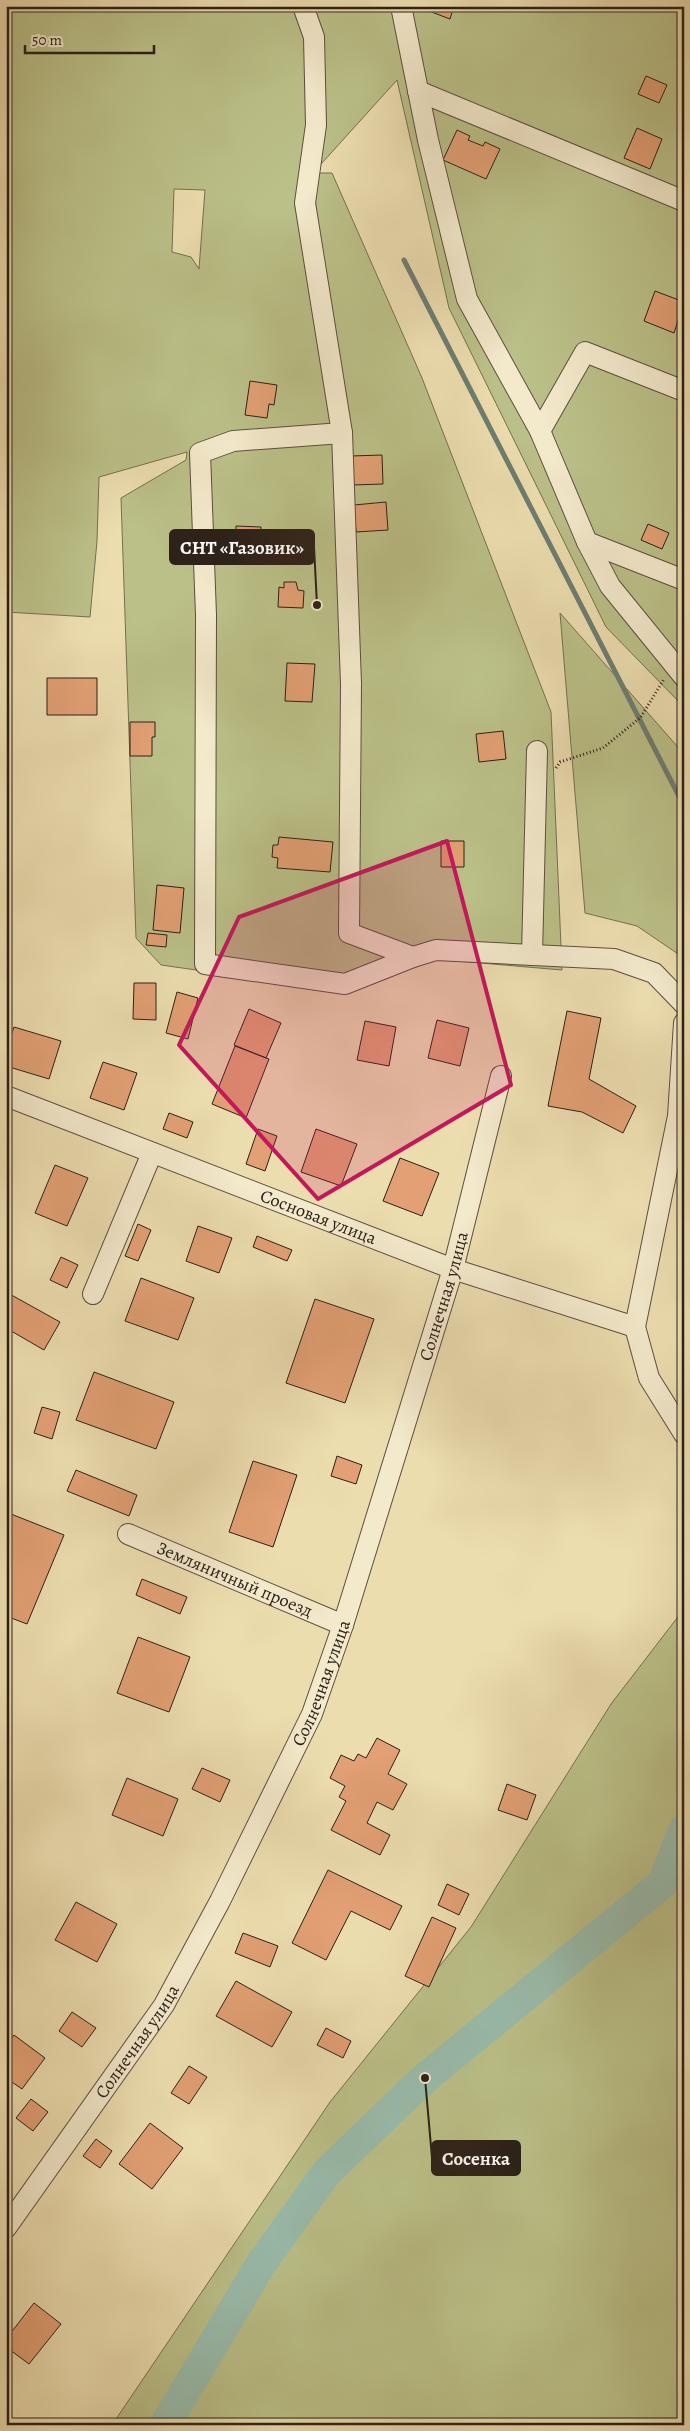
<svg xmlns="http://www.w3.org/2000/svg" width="690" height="2431" font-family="Alegreya,serif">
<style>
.green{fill:#bbc088;stroke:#737050;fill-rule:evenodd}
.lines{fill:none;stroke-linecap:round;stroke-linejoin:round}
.stream{stroke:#6d7e71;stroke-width:5}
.river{stroke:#99bcac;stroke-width:31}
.building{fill:#e2a074;stroke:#2b2018}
.minor-casing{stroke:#5b4f3e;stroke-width:22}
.path{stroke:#2b2018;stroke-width:3;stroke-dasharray:1 2.5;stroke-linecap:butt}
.minor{stroke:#f3e9cb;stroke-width:20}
.marked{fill:#c2185b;fill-opacity:0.2;stroke:#c2185b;stroke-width:4;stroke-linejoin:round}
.labels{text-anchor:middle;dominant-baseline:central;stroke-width:4;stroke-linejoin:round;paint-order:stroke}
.street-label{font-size:18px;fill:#2b2018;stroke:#f3e9cb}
.leader{fill:none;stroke:#2b2018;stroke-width:2}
.callout-dot{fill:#2b2018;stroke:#f3e9cb;stroke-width:2}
.callout{fill:#2b2018;stroke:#2b2018;stroke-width:2}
.callout-label{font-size:19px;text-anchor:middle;font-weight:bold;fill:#fff}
</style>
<rect width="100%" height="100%" fill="#ecddaf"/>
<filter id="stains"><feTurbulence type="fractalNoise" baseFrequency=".004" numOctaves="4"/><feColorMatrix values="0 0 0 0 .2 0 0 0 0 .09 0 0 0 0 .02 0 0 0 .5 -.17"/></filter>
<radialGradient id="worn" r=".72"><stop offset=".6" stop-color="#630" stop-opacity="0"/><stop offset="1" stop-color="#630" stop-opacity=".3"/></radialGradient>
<path class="green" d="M6,6H684V707L606,627L449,308L397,80L313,173H332L422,378L551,712L562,970L434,959L344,991L161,965L136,938L121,498L186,460L187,452L99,477L97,541L90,617L6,612ZM174,189L205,190L199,269L191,257L172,252Z
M560,613L684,754V958L637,926L585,913Z
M684,1609V2425H112L330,2102L471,1927L611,1704Z"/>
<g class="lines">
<path class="stream" d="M404,260L684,806"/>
<path class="river" d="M165,2425L261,2264L326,2173L425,2078L663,1883L684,1829"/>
</g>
<path class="building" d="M416,6H454L450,19Z
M646,76L667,85L659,103L638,94Z
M637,128L662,139L650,169L624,158Z
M457,130L470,136L468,140L483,146L485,142L500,149L486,179L443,160Z
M655,291L684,302L674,333L644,321Z
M250,381L277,385L274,405L269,404L267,418L245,415Z
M382,455L383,484L352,485L351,456Z
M386,502L388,530L356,532L354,505Z
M648,524L669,533L662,549L641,540Z
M236,526L261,527L259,560L235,559V555L227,554L228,534L236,535Z
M284,582H296L298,590L304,591L303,608L278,607L279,587L284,588Z
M287,663L315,664L312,702L285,701Z
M47,678H97V715H47Z
M130,722H155V737H152V756H130Z
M503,731L506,759L479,762L476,734Z
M279,837L333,842L330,872L277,868L278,858L272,857L273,845H278Z
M441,841H464V867H441Z
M157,885L184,888L180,933L153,930Z
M148,933L167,935L166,947L146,945Z
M134,983H156V1020L133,1019Z
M177,992L198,998L188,1039L166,1033Z
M249,1009L281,1023L266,1058L234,1045Z
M567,1011L601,1018L589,1079L636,1106L623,1133L582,1112L548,1106Z
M437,1020L469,1028L460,1066L428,1058Z
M365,1021L396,1027L389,1066L357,1060Z
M14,1027L61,1041L49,1079L6,1066V1051Z
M235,1046L269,1059L246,1118L212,1104Z
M103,1062L137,1073L124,1110L90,1098Z
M169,1113L193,1122L187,1138L163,1129Z
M258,1129L277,1136L265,1171L246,1164Z
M316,1129L357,1144L341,1186L301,1172Z
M400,1158L439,1173L422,1216L383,1201Z
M55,1165L88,1178L67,1226L35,1213Z
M138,1224L151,1230L138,1261L125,1256Z
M198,1226L232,1238L219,1273L186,1261Z
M257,1236L292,1250L287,1261L253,1247Z
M61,1257L78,1265L67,1288L50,1280Z
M141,1278L194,1298L178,1340L125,1321Z
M6,1292L60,1322L44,1350L6,1328Z
M315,1299L374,1319L345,1403L286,1383Z
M94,1372L174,1402L156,1449L76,1420Z
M42,1407L60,1412L52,1439L34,1433Z
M337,1456L362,1465L356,1484L331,1476Z
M253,1461L297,1475L273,1547L229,1532Z
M76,1470L137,1495L129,1516L67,1491Z
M11,1514L64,1535L27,1624L6,1616V1526Z
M142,1579L187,1597L180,1614L136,1595Z
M138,1637L190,1657L169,1712L117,1693Z
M377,1738L400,1750L388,1774L407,1784L393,1810L377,1802L367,1823L390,1835L380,1855L331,1830L346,1801L339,1797L345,1786L330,1778L341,1755L354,1761L358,1754L366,1758Z
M202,1768L230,1780L220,1802L192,1789Z
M127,1778L178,1799L163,1836L112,1815Z
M507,1784L536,1795L527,1820L498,1810Z
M328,1870L402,1906L390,1930L351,1911L326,1960L292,1943Z
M447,1884L469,1894L459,1915L438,1905Z
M76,1902L117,1924L97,1962L55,1940Z
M432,1917L456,1928L429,1987L405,1976Z
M243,1933L278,1946L270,1967L235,1953Z
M236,1981L292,2012L272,2047L216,2016Z
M72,2012L96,2028L82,2047L59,2031Z
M326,2028L351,2041L343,2058L317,2045Z
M14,2035L45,2058L22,2089L6,2078V2046Z
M189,2066L207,2077L189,2104L171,2093Z
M31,2099L48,2112L33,2131L16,2118Z
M150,2123L183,2148L152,2189L119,2164Z
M96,2139L112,2151L100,2168L83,2156Z
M34,2303L61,2324L29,2364L6,2347V2339Z"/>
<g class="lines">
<g class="minor-casing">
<g id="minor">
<path d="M303,6L314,37L316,125L305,203L342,433L351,684L349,933L413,957L436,950L614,959L654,973L684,1004"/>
<path d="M401,6L428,140L467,299L540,431L587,542L610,586L684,677"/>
<path d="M418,91L684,201"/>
<path d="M540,431L585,352L684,391"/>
<path d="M342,433L233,441L200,453L206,615L205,964L345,984L413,957"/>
<path d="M587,542L684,580"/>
<path d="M532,955L537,751"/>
<path d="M684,1023L678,1116L635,1327L649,1378L684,1434"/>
<path id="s1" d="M6,1096L453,1269L635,1327"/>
<path d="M93,1294L152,1153"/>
<path id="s2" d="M128,1534L343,1625"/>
<path id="s3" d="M6,2228L164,2005L220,1901L312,1714L343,1625L453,1269L501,1076"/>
</g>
</g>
<path class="path" d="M556,768L560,762L603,748L635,722L641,717L664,679"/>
<use href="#minor" class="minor"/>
</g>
<path class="marked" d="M447,841L511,1085L318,1199L179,1045L239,917Z"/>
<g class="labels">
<g class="street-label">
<text stroke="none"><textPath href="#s1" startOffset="335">Сосновая улица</textPath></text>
<text stroke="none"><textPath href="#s3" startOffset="1038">Солнечная улица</textPath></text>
<text stroke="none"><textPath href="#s2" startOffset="116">Земляничный проезд</textPath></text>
<text stroke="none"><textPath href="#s3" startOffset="632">Солнечная улица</textPath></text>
<text stroke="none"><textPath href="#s3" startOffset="228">Солнечная улица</textPath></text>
</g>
</g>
<path class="leader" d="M317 605L314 547M425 2078L432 2158"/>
<g class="callout-dot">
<circle cx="317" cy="605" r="5"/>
<circle cx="425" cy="2078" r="5"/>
</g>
<g class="callout">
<rect x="170" y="530" width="144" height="34" rx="5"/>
<rect x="432" y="2141" width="88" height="34" rx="5"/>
</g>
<g class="callout-label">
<text x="242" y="554">СНТ «Газовик»</text>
<text x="476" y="2165">Сосенка</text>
</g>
<rect width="690" height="2431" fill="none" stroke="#ecddaf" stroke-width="25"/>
<rect x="8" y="8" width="675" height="2416" fill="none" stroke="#2b2018" stroke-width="2.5"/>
<rect x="12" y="12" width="665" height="2406" fill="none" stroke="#2b2018"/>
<path d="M25 45v8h129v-8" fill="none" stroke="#2b2018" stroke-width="2.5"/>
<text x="32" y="45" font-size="15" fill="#2b2018" stroke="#f3e9cb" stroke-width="4" paint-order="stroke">50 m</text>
<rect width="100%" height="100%" filter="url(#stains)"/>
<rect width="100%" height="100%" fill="url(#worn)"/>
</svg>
